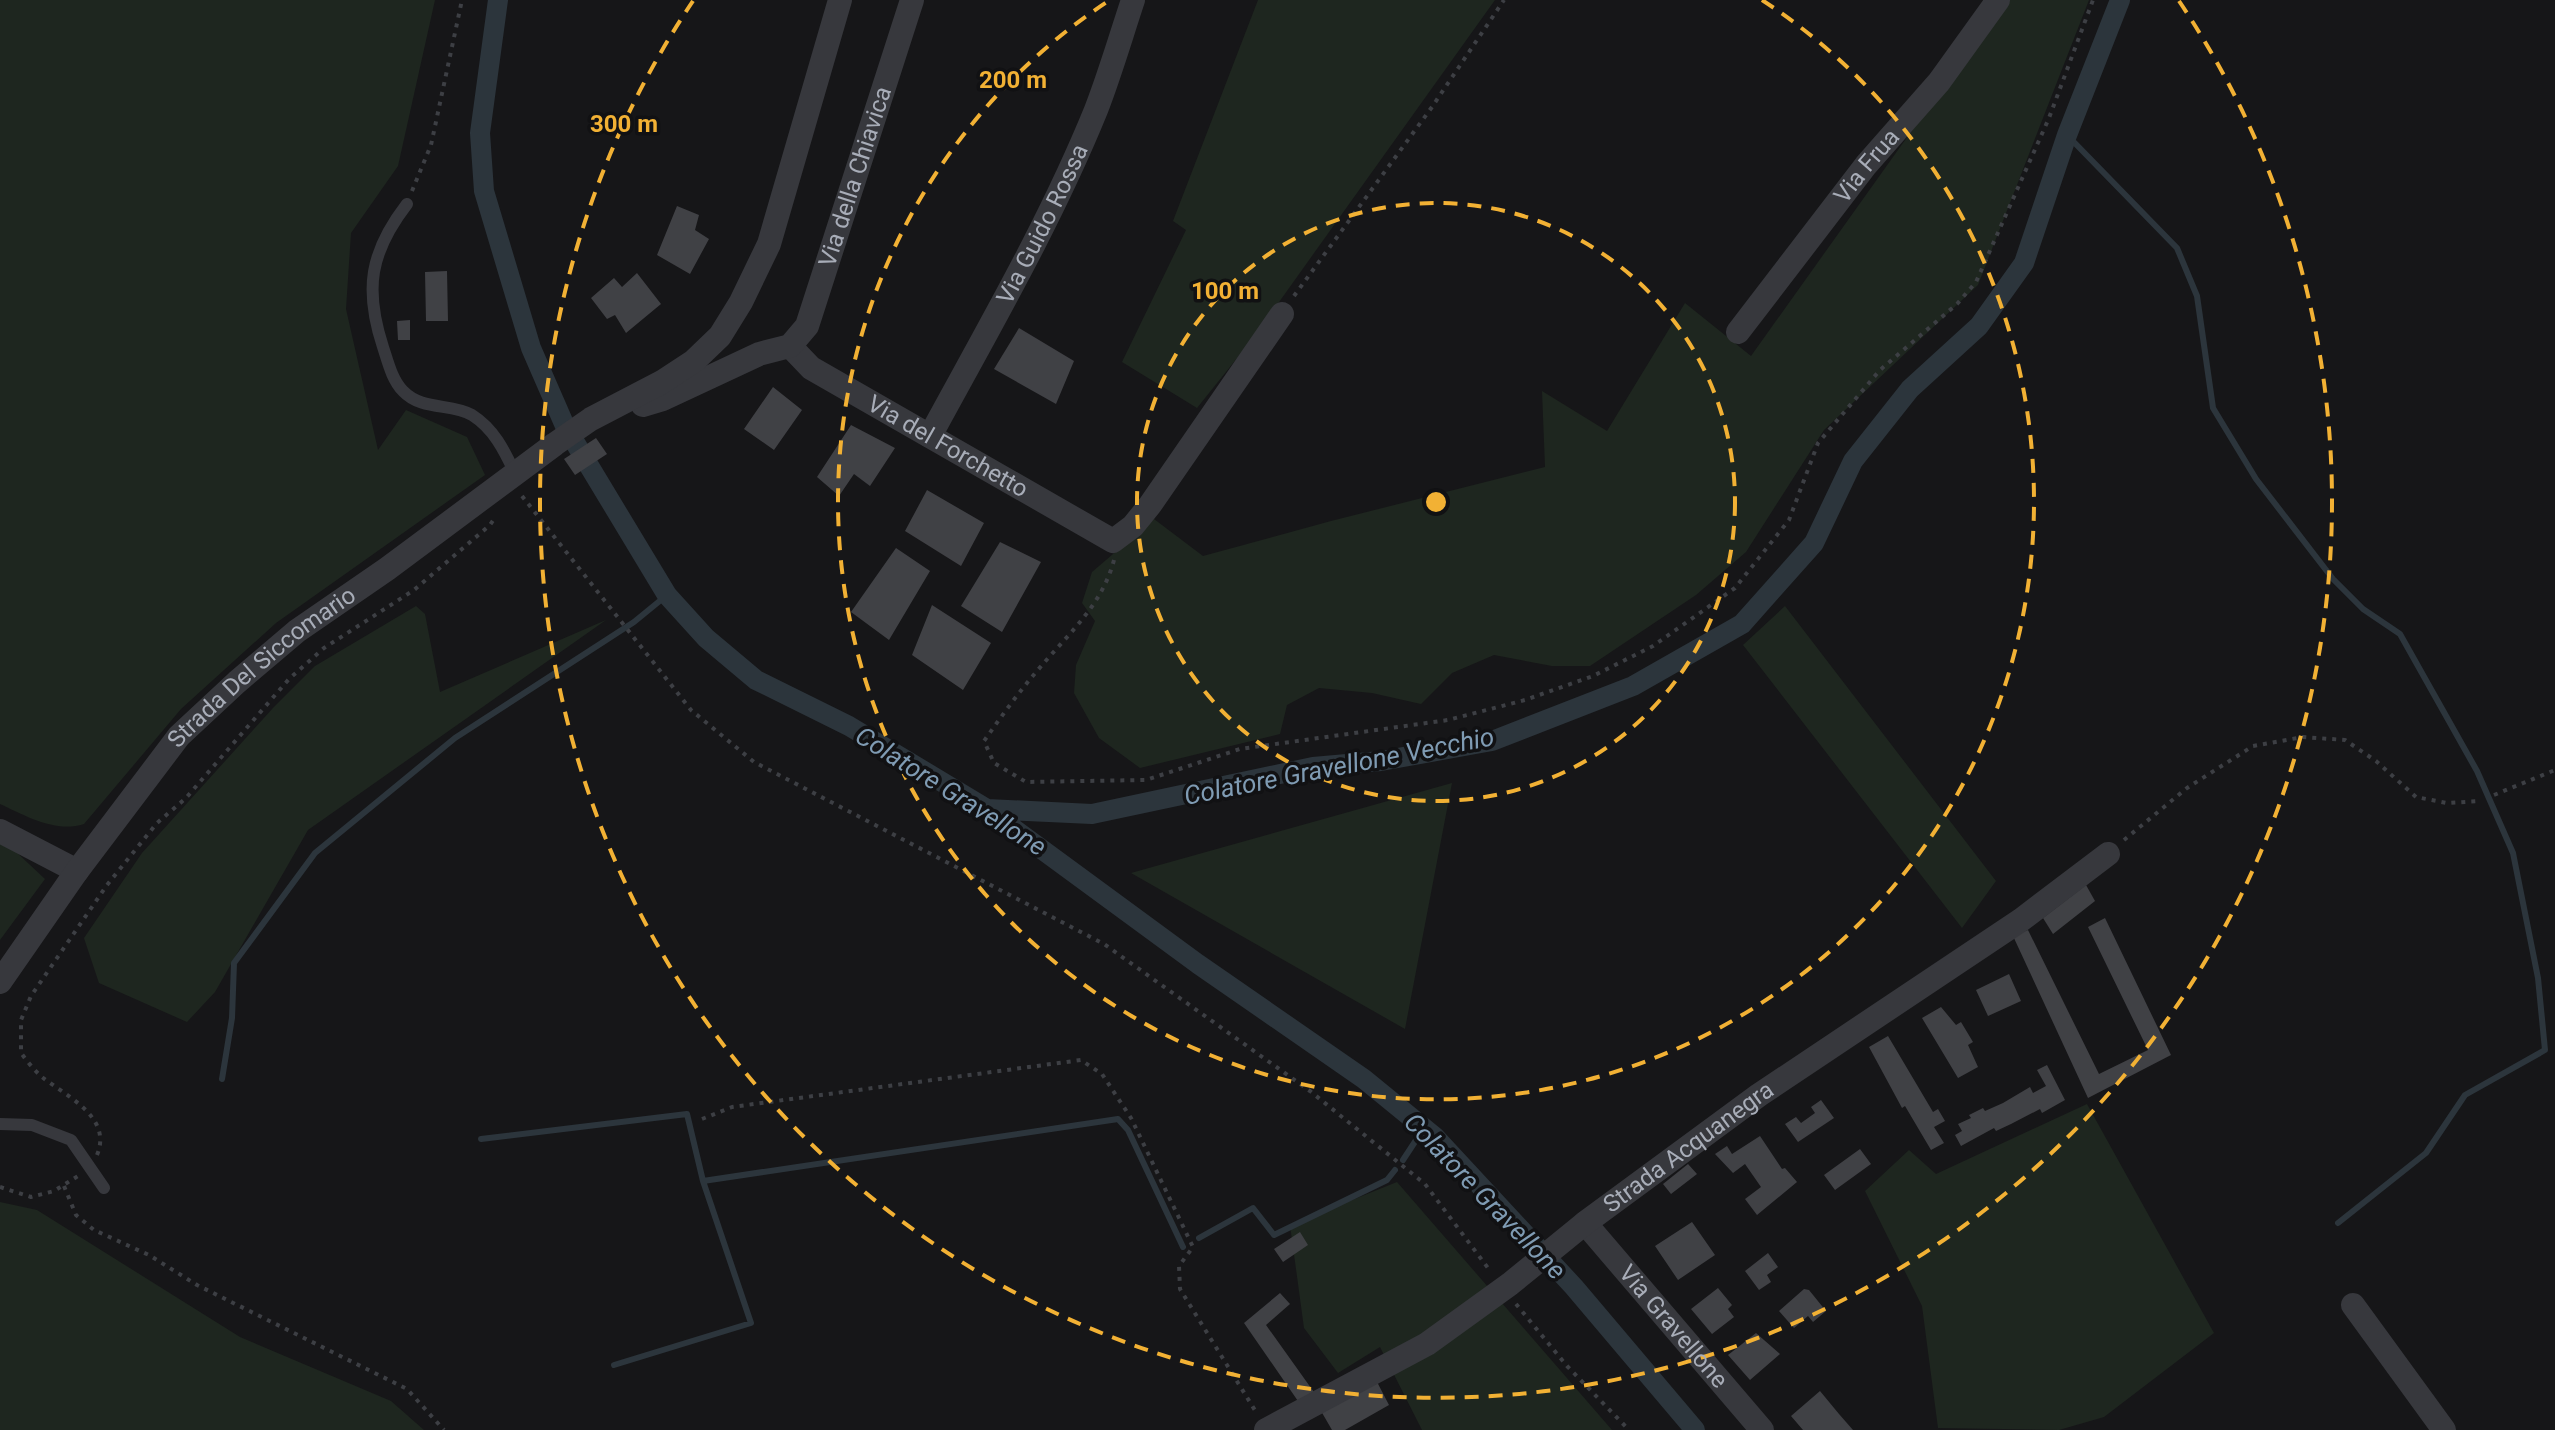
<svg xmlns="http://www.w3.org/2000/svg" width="2555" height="1430" font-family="Roboto,sans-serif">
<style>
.green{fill:#1e261f}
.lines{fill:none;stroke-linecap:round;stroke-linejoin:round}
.stream{stroke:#2c353c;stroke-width:6}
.canal{stroke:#2c353c;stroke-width:20}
.building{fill:#404145}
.path{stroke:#3d3f44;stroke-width:4;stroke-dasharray:4 6;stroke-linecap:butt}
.service{stroke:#37383d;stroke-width:12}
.minor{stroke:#37383d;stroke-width:24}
.ring{fill:none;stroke:#f2b134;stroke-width:4;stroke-dasharray:14 10}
.labels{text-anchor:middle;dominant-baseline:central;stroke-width:7;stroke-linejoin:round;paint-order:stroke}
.street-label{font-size:24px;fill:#a8adb8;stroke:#111113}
.water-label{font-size:26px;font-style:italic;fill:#7f9bb3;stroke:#111113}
.centre{fill:#f2b134;stroke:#111113;stroke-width:4}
.ring-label{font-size:24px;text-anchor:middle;font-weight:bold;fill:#f2b134;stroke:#111113;stroke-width:7;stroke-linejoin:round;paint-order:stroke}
</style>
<rect width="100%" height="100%" fill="#161618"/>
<path class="green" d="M0,0H435L398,166L351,233L346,309L378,450L406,410L467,437L485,475L276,623L181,709L84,824C55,833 26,816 0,804Z
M1258,0H1495L1254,337L1197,408L1122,362L1186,230L1173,221Z
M2005,0H2089L1978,285L1824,430L1746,552L1696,595L1590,666H1552L1494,655L1452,673L1421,704L1372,693L1319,688L1287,705L1280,734L1140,768L1099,738L1074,693L1076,665L1095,621L1082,603L1092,572L1154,519L1203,556L1331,521L1545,467L1542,391L1607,431L1685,303L1751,356Z
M416,606L425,614L440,692L606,620L308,830L215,992L187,1022L99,983L84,938L142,853L273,708L315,666Z
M1785,606L1996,881L1962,928L1743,645Z
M1452,783L1405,1029L1131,873Z
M0,842L13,849L45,879L0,940Z
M2087,1104L2214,1333L2104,1417L2059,1430L1938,1428L1922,1306L1865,1191L1909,1150L1936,1174Z
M1397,1182L1612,1430H1422L1380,1347L1338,1373L1304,1328L1290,1225Z
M0,1202L37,1210L240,1337L391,1401L424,1430H0Z"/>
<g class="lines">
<path class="stream" d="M2067,135L2177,248L2197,296L2213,408L2256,479L2333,579L2363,609L2400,634L2477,771L2513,853L2538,978L2545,1050L2465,1095L2426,1153L2338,1223
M222,1079L232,1018L234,963L315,853L455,738L634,622L667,595
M481,1139L687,1114L703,1181L751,1323L614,1365
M1403,1160L1424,1128
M703,1181L1118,1119L1128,1130L1183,1247
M1199,1238L1253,1208L1274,1235L1387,1180L1395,1170"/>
<path class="canal" d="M498,0L480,133L484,191L531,348L565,426L667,595L706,638L756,680L849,726L987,809L1198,964L1364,1079L1435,1137L1574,1287L1695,1430
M987,809L1092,814L1313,767L1381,761L1492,741L1633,686L1742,624L1814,543L1853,461L1910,389L1979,326L2024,263L2067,135L2120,0"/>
</g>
<path class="building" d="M677,206L699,215L695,230L709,239L690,274L657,255Z
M447,271L448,321H426L425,272Z
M637,273L661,304L626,333L615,315L607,319L591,298L614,278L622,287Z
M410,320V340H398L397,321Z
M1019,328L1074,361L1056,404L994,369Z
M773,387L802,410L774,450L744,429Z
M851,425L895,448L870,486L854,474L839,496L817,477Z
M596,438L607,454L575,475L564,459Z
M927,490L984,523L961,566L905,531Z
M1000,542L1041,562L1002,632L961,606Z
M896,548L930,571L889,640L851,612Z
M932,605L991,643L963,690L912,655Z
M2086,885L2095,901L2053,934L2043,918Z
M2105,918L2171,1055L2088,1098L2013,936L2028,930L2099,1074L2148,1050L2088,927Z
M2009,974L2021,1001L1988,1016L1976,990Z
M1941,1007L1956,1025L1961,1022L1973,1042L1968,1045L1978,1067L1958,1078L1922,1018Z
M1888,1036L1933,1112L1938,1109L1945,1121L1934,1127L1944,1143L1931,1150L1905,1106L1902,1108L1869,1047Z
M2047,1065L2065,1100L2042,1113L2040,1109L2011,1124L1996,1131L1994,1128L1961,1146L1955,1135L1962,1131L1958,1124L1971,1118L1969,1115L1983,1108L1985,1111L2003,1103L2030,1087L2033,1093L2046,1086L2037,1070Z
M1821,1100L1834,1118L1798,1142L1785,1124L1796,1117L1801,1123L1815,1113L1811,1107Z
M1760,1136L1782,1169L1785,1168L1797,1182L1757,1215L1745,1199L1761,1187L1745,1164L1733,1173L1715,1154L1727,1146L1732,1154Z
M1860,1149L1871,1164L1835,1190L1824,1175Z
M1688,1164L1697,1174L1671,1194L1663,1184Z
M1692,1222L1715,1255L1678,1280L1655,1246Z
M1300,1232L1308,1245L1283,1262L1274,1249Z
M1768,1253L1778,1267L1767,1275L1771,1282L1759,1290L1745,1271Z
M1718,1288L1732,1305L1728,1309L1734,1317L1712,1334L1691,1309Z
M1804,1289L1809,1290L1826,1311L1813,1322L1808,1316L1794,1328L1779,1311Z
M1280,1293L1290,1304L1266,1325L1316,1395L1300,1404L1244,1323Z
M1756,1333L1780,1354L1750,1380L1728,1355Z
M1376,1380L1389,1405L1345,1430H1332L1321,1411Z
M1820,1391L1839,1414L1853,1430H1803L1791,1416Z"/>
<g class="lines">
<path class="path" d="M412,191L431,145L462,0
M1294,296L1432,107L1504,0
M522,496L691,710L754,762L1104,944L1310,1091L1425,1184L1491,1272
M1114,560C1102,606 1067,635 1037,671C1018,693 1001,717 984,741L994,763L1026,782L1146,780L1240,749L1448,720L1525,700L1593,676L1653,646L1735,588L1789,520L1818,443L1880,370L1957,304L1976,282L2049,118L2093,0
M2494,795L2555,770
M2124,840L2187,788L2253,746L2303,737L2345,740L2376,761L2416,797L2447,803L2481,801
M702,1119L732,1107L1081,1060L1102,1074L1131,1118L1193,1247L1179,1266L1180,1289L1256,1412
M97,1155C113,1117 66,1096 42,1077C34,1070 27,1061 21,1053V1020L31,996L107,885L157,823L186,798L289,679L324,648L414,590L490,525L496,516
M64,1186L76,1215L94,1230L149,1255L197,1285L407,1389L444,1430
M0,1187L31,1197L54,1191L78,1176
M1516,1304L1567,1366L1629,1430"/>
<path class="service" d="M407,204C370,252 364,289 383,347C388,362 392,380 403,391C422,411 451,403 472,415C494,429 504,450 515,473
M0,1124L32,1125L71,1140L104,1188"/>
<g class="minor">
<path id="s1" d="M1738,332L1866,165L1939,82L1998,0"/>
<path id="s2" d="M790,346L811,368L1113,541L1133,526L1150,505L1282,314"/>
<path id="s3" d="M643,405L663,399L759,354L790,346L807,326L912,0"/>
<path id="s4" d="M930,436C988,329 1050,223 1096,110C1110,74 1121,36 1133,0"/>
<path d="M0,831L77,871"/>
<path id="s5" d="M0,982L77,871L179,736L237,682L297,631L387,569L555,444L591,419L662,382L694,361L720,336L741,302L769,244L840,0"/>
<path id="s6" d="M1585,1223L1762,1430"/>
<path d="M2353,1305L2444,1430"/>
<path id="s7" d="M1266,1430L1427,1344L1510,1284L1585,1223L1759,1095L2021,920L2108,854"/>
</g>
</g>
<g class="ring">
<circle cx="1436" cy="502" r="299"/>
<path d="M1762 0A598 598 0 1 1 1110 0"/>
<path d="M2179 1A896 896 0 1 1 693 1"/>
</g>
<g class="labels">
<g class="street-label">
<text stroke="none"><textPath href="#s1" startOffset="210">Via Frua</textPath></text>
<text stroke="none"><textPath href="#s3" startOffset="342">Via della Chiavica</textPath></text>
<text stroke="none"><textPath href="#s4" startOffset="240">Via Guido Rossa</textPath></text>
<text stroke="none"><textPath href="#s2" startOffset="188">Via del Forchetto</textPath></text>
<text stroke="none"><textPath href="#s5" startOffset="412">Strada Del Siccomario</textPath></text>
<text stroke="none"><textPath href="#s7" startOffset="510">Strada Acquanegra</textPath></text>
<text stroke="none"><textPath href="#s6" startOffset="136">Via Gravellone</textPath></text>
</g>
<g class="water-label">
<text transform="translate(1339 766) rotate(-11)">Colatore Gravellone Vecchio</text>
<text transform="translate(951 791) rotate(32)">Colatore Gravellone</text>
<text transform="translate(1485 1196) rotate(46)">Colatore Gravellone</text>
</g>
</g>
<circle cx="1436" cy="502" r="12" class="centre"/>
<g class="ring-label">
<text x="1013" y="88">200 m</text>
<text x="624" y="132">300 m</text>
<text x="1225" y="299">100 m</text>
</g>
</svg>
